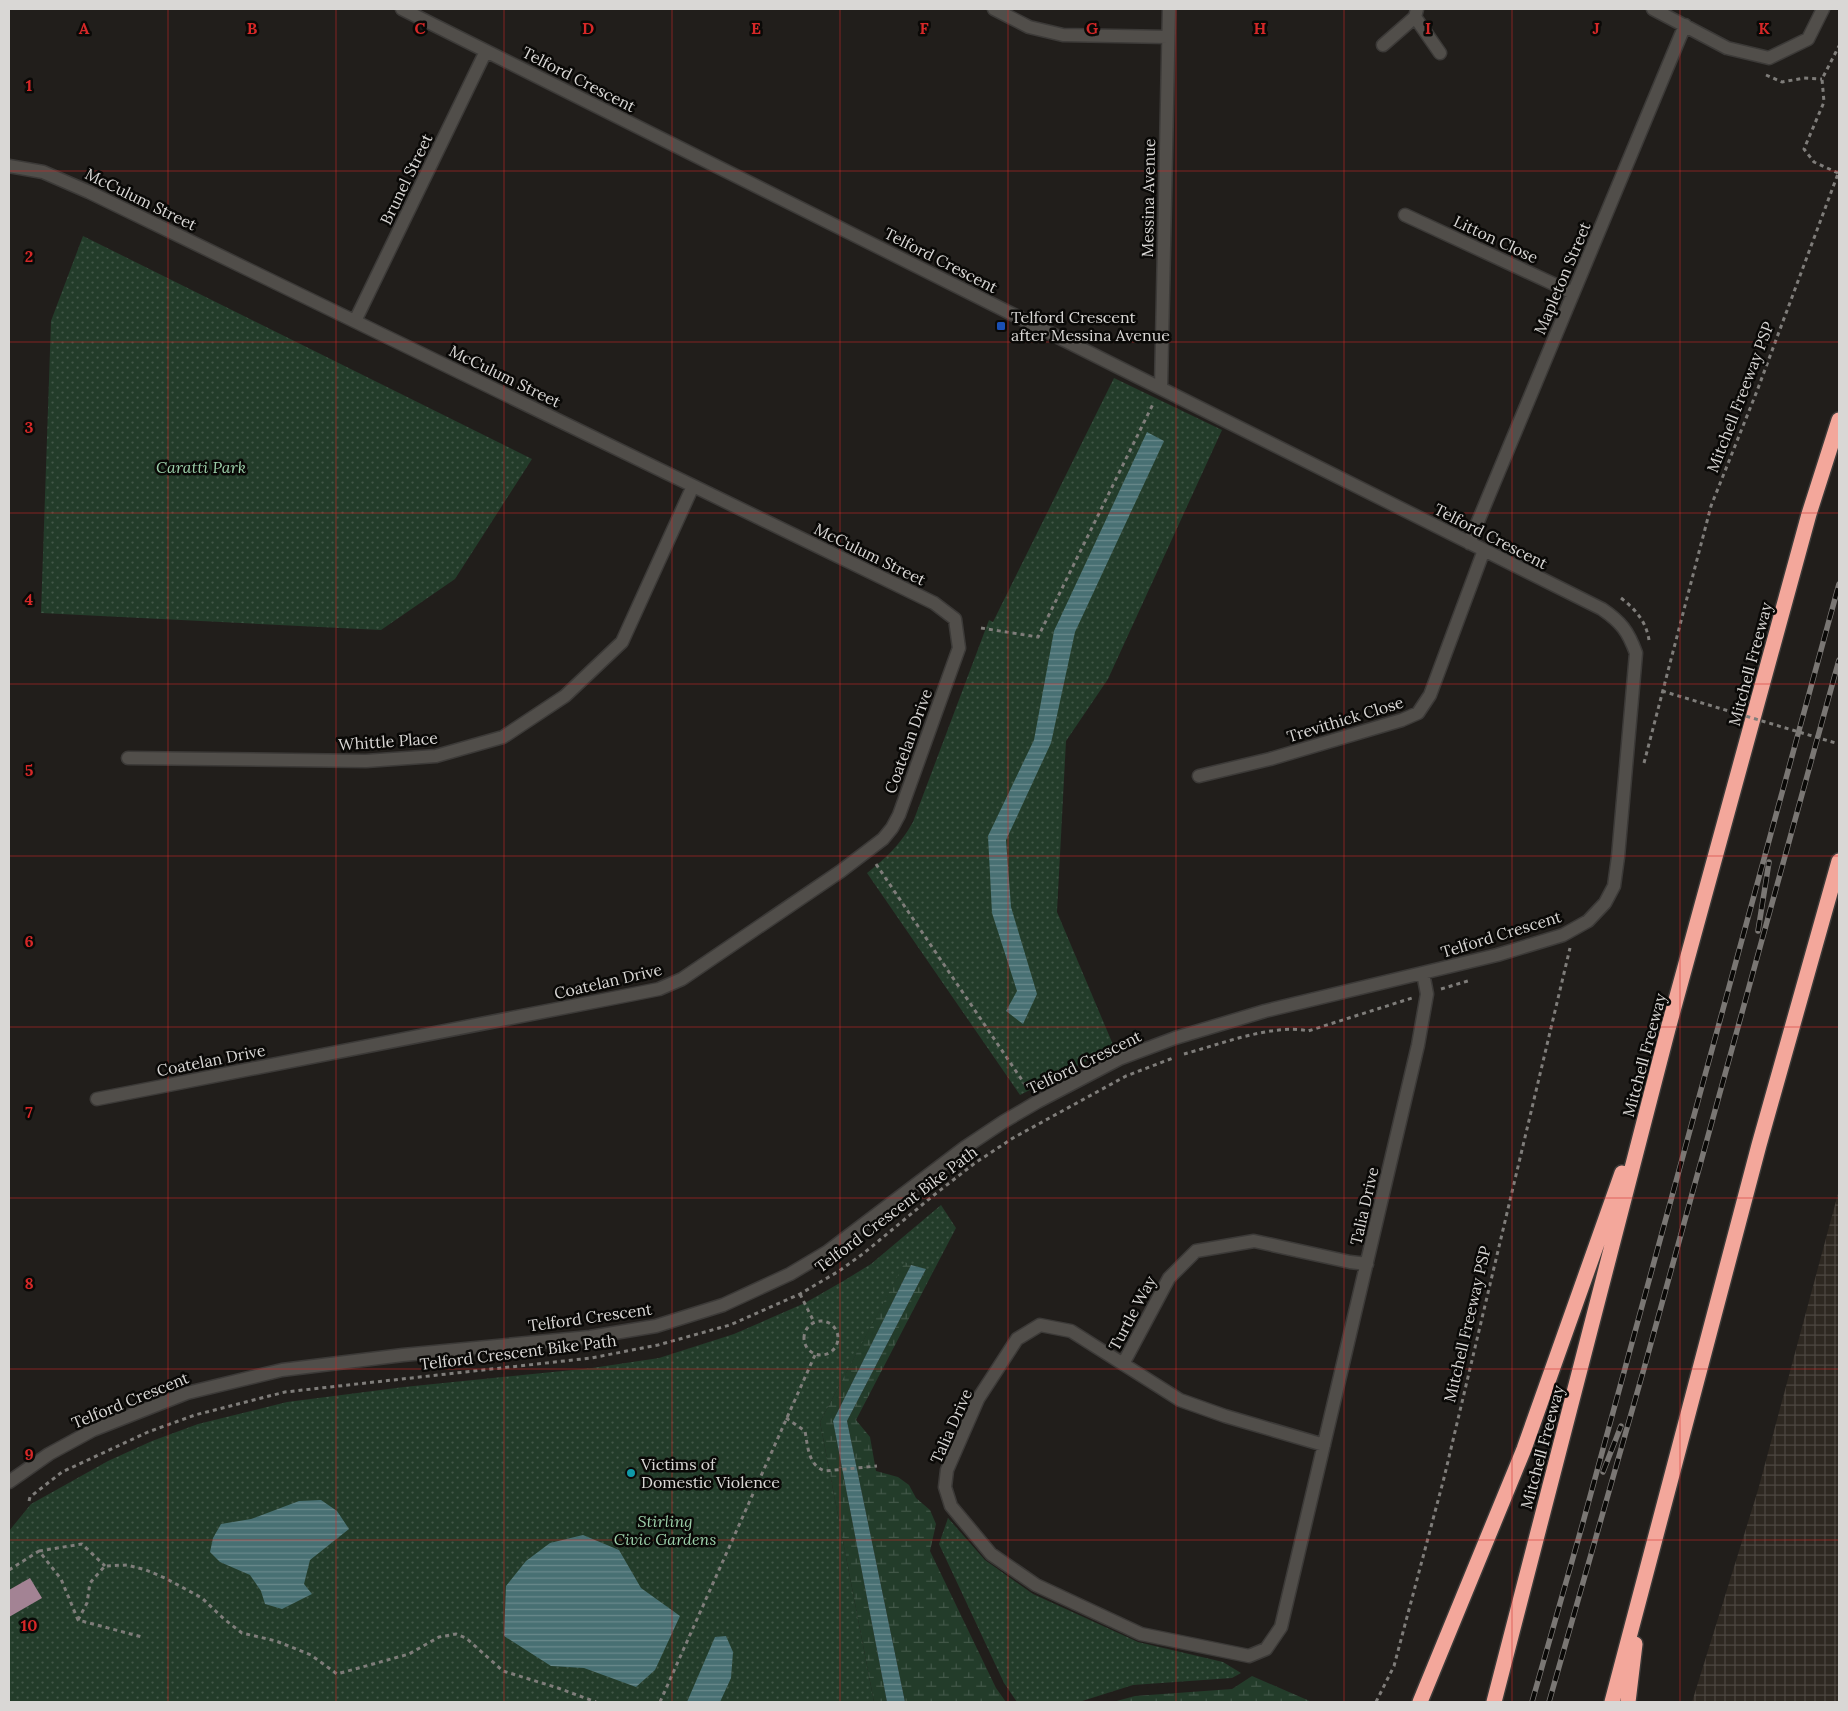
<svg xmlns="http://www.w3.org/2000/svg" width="1848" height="1711" font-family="Lora,serif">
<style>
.industrial{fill:url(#industrial-grid)}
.grass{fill:url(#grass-dots)}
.wetland{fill:url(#wetland-marsh)}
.water{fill:url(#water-rules)}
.building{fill:#a38394}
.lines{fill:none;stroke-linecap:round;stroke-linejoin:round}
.minor-casing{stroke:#3c3a38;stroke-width:15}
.motorway-casing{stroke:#3c3a38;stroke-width:18}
.path{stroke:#7f7d7a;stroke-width:3;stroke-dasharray:4 4;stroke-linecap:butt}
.minor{stroke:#514e4a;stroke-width:12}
.motorway{stroke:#f3a79b;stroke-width:15}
.rail-casing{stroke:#7a7774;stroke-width:5.5}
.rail{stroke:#0a0907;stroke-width:4;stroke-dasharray:11;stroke-linecap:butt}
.path-bridge{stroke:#7f7d7a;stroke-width:3;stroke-dasharray:4 4;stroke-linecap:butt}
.grid{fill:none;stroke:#d62828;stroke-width:1;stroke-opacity:0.55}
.transit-dot{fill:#1a4fb4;stroke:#0a0907;stroke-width:2}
.culture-dot{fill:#0f9aa8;stroke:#0a0907;stroke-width:2}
.labels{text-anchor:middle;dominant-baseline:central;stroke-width:5;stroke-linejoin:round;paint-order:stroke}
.street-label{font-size:16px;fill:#d9d7d5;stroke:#0a0907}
.poi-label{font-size:16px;fill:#d9d7d5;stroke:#0a0907;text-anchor:start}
.park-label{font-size:16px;font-style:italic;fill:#9cd0aa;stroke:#0a0907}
.grid-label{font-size:16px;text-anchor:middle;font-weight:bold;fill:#d62828;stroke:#0a0907;stroke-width:5;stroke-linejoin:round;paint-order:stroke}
</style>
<defs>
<pattern id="industrial-grid" width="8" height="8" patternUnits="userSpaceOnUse" patternTransform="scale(1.25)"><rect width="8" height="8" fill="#2e2821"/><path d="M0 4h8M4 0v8" fill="none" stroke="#4c4640"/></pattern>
<pattern id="grass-dots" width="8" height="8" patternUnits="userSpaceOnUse" patternTransform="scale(1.25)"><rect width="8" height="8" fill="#233c2a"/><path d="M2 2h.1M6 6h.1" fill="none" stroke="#425748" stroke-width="1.8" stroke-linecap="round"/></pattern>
<pattern id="wetland-marsh" width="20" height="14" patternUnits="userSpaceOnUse" patternTransform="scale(1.25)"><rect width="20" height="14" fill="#233c2a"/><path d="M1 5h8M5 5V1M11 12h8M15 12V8" fill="none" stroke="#425748"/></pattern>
<pattern id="water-rules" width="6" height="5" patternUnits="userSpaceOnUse" patternTransform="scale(1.25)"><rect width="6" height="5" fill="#487073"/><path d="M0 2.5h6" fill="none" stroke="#6a8a8c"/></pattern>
</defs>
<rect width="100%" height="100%" fill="#211e1b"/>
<path class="industrial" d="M1839,1190V1702H1692L1758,1490Z"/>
<path class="grass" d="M83,236L532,459L455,579L381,630L41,613L51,321Z
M1114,378L1222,430L1108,679L1066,741L1057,912L1114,1047L1020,1095L867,873C888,856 899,846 913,822L989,620L993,622Z
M941,1205L956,1228L933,1272L905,1263L820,1422L874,1702H9V1531L31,1504L108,1461L152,1441L198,1424L287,1402L404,1387L592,1368L659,1358L734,1334L805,1303L845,1280L871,1264Z
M948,1518L985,1560L1033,1594L1138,1642L1223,1662L1241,1673L1232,1678L1133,1685L1079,1702H1017L1004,1683L939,1544Z"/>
<path class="wetland" d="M905,1262L911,1265L833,1421L887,1702H874L820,1422Z
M926,1269L933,1272L856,1420L870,1437L876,1471L898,1477L909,1485L916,1498L930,1510L936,1524L930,1551L996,1688L1006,1702H905L847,1421Z
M1252,1676L1312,1702H1113L1135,1696L1232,1689Z"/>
<path class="water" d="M1147,432L1164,441L1075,632L1051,743L1006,840L1011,907L1037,994L1023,1024L1006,1011L1017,991L992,913L988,836L1034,740L1054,631Z
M911,1265L926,1269L847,1421L905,1702H887L833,1421Z
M321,1500L337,1511L349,1529L310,1560L304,1584L312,1594L282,1609L265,1604L261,1591L250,1575L220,1562L210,1552L213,1538L221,1524L251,1519L299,1501Z
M583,1535L619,1550L641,1588L680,1616L655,1670L636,1687L584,1668L551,1666L504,1636L506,1586L526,1561L550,1543Z
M726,1636L733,1652L731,1678L720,1702H687L715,1637Z"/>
<path class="building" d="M30,1578L42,1598L9,1617V1590Z"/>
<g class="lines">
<g class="minor-casing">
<path id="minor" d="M994,9L1029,27L1063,35L1168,37
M1653,9L1727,48L1769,58L1808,39L1823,9
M1415,17L1440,53
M1383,45L1415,17L1417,9
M9,166L43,172L89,192L934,603L955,619L959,648L899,815L892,828L883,839L841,871L682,979L659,989L634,994L97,1099
M1405,215L1573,293
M355,321L486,51
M1161,388L1169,9
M1469,543L1685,25
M128,758L366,761L436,756L503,737L565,696L622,642L693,486
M1199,776L1270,759L1402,720L1418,713L1430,695L1484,550
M1123,1364L1169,1278L1196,1251L1254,1241L1350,1262L1367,1264
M1324,1445L1225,1416L1180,1400L1071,1331L1040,1325L1017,1339L978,1399L947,1470L945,1487L951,1506L991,1554L1036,1585L1141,1634L1249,1656L1266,1649L1281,1627L1418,1045L1427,994L1423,973
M9,1482L49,1454L93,1430L187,1393L282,1370L403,1355L590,1337L656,1326L723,1305L790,1274L827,1252L964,1148L1003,1122L1037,1102L1119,1059L1175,1038L1265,1011L1497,955L1563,935L1588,921L1605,903L1614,886L1618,857L1636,653C1628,631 1621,622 1602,609L402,9"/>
</g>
<g class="motorway-casing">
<path id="motorway" d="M1420,1702L1524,1449L1622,1173
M1494,1702L1668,1029L1809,514L1839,420
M1612,1702L1759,1145L1839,861
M1628,1702L1635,1644"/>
</g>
<path class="path" d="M1766,75L1782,82L1804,78L1822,79
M1838,173L1814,162L1804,149L1824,102L1822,79L1839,46
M1621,598C1635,609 1646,621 1649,640
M981,628L1038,637L1154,402
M1644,763L1711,506L1757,391L1839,171
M876,864L1028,1089
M1441,989L1471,980
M1184,1054C1218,1045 1274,1023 1308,1031L1412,998
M800,1294L814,1322
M804 1338a17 17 0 1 1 34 0a17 17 0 1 1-34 0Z
M786,1418L805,1431C808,1447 808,1465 825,1471L877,1466
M29,1501L30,1497L62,1472L148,1432L195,1415L285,1392L591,1358L658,1345L730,1325L800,1294L839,1271L864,1253L934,1195L975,1163L1013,1138L1126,1076L1173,1058
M39,1551L82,1544L105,1566
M9,1570L39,1551L61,1579L78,1620L142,1637
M78,1620L87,1603L90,1583L105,1566L127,1565L146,1570L165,1578L202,1598L224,1619L242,1633L276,1641L311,1655L337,1674L409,1654L439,1637L456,1634L466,1638L503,1671L558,1688L596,1702
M660,1702L815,1355
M1376,1702L1394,1666L1444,1478L1570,948"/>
<use href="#minor" class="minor"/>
<use href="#motorway" class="motorway"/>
<g class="rail-casing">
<path id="rail" d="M1758,931L1769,862
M1603,1472L1621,1426
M1532,1702L1582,1526L1839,584
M1549,1702L1645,1365L1839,660"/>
</g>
<use href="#rail" class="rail"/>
<path class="path-bridge" d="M1662,691L1839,744"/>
</g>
<path class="grid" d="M168,9V1702M336,9V1702M504,9V1702M672,9V1702M840,9V1702M1008,9V1702M1176,9V1702M1344,9V1702M1512,9V1702M1680,9V1702M9,171H1839M9,342H1839M9,513H1839M9,684H1839M9,856H1839M9,1027H1839M9,1198H1839M9,1369H1839M9,1540H1839"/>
<rect class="transit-dot" x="996" y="321" width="10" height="10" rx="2.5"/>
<circle class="culture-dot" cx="631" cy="1473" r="5"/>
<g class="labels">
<g class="street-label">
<text transform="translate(579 79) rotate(27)">Telford Crescent</text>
<text transform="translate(406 179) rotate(-64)">Brunel Street</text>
<text transform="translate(1148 198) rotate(-89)">Messina Avenue</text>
<text transform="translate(141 199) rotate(26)">McCulum Street</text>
<text transform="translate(1496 239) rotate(25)">Litton Close</text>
<text transform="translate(941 260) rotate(27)">Telford Crescent</text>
<text transform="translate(1562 278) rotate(-67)">Mapleton Street</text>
<text transform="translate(505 376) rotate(26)">McCulum Street</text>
<text transform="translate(1740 397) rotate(-69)">Mitchell Freeway PSP</text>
<text transform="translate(1491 536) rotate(27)">Telford Crescent</text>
<text transform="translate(870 554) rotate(26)">McCulum Street</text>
<text transform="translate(1750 664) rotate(-75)">Mitchell Freeway</text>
<text transform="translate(1345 719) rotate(-17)">Trevithick Close</text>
<text transform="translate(388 741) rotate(-4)">Whittle Place</text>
<text transform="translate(908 741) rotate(-70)">Coatelan Drive</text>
<text transform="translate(1501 934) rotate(-17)">Telford Crescent</text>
<text transform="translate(608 981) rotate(-13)">Coatelan Drive</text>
<text transform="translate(1644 1055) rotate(-75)">Mitchell Freeway</text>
<text transform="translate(211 1060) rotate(-11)">Coatelan Drive</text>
<text transform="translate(1084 1062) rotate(-26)">Telford Crescent</text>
<text transform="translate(1364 1206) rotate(-77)">Talia Drive</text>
<text transform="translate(896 1209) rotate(-37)">Telford Crescent Bike Path</text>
<text transform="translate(1132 1313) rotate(-62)">Turtle Way</text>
<text transform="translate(590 1317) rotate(-8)">Telford Crescent</text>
<text transform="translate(1467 1324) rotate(-77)">Mitchell Freeway PSP</text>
<text transform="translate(518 1352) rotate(-7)">Telford Crescent Bike Path</text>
<text transform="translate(130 1400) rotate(-22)">Telford Crescent</text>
<text transform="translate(951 1426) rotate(-66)">Talia Drive</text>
<text transform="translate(1542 1447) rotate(-75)">Mitchell Freeway</text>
</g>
<g class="poi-label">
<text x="1011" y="317">Telford Crescent<tspan x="1011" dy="18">after Messina Avenue</tspan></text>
<text x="641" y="1464">Victims of<tspan x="641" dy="18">Domestic Violence</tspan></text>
</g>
<g class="park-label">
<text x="201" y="467">Caratti Park</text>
<text x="665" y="1521">Stirling<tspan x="665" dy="18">Civic Gardens</tspan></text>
</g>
</g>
<g class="grid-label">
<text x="84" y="34">A</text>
<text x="252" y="34">B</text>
<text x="420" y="34">C</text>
<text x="588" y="34">D</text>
<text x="756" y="34">E</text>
<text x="924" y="34">F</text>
<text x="1092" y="34">G</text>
<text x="1260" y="34">H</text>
<text x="1428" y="34">I</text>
<text x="1596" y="34">J</text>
<text x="1764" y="34">K</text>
<text x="29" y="91">1</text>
<text x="29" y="262">2</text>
<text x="29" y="433">3</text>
<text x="29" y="605">4</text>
<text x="29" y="776">5</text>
<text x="29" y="947">6</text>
<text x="29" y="1118">7</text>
<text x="29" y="1289">8</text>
<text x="29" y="1460">9</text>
<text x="29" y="1631">10</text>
</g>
<rect width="1848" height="1711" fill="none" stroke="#d9d7d5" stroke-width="20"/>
</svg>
